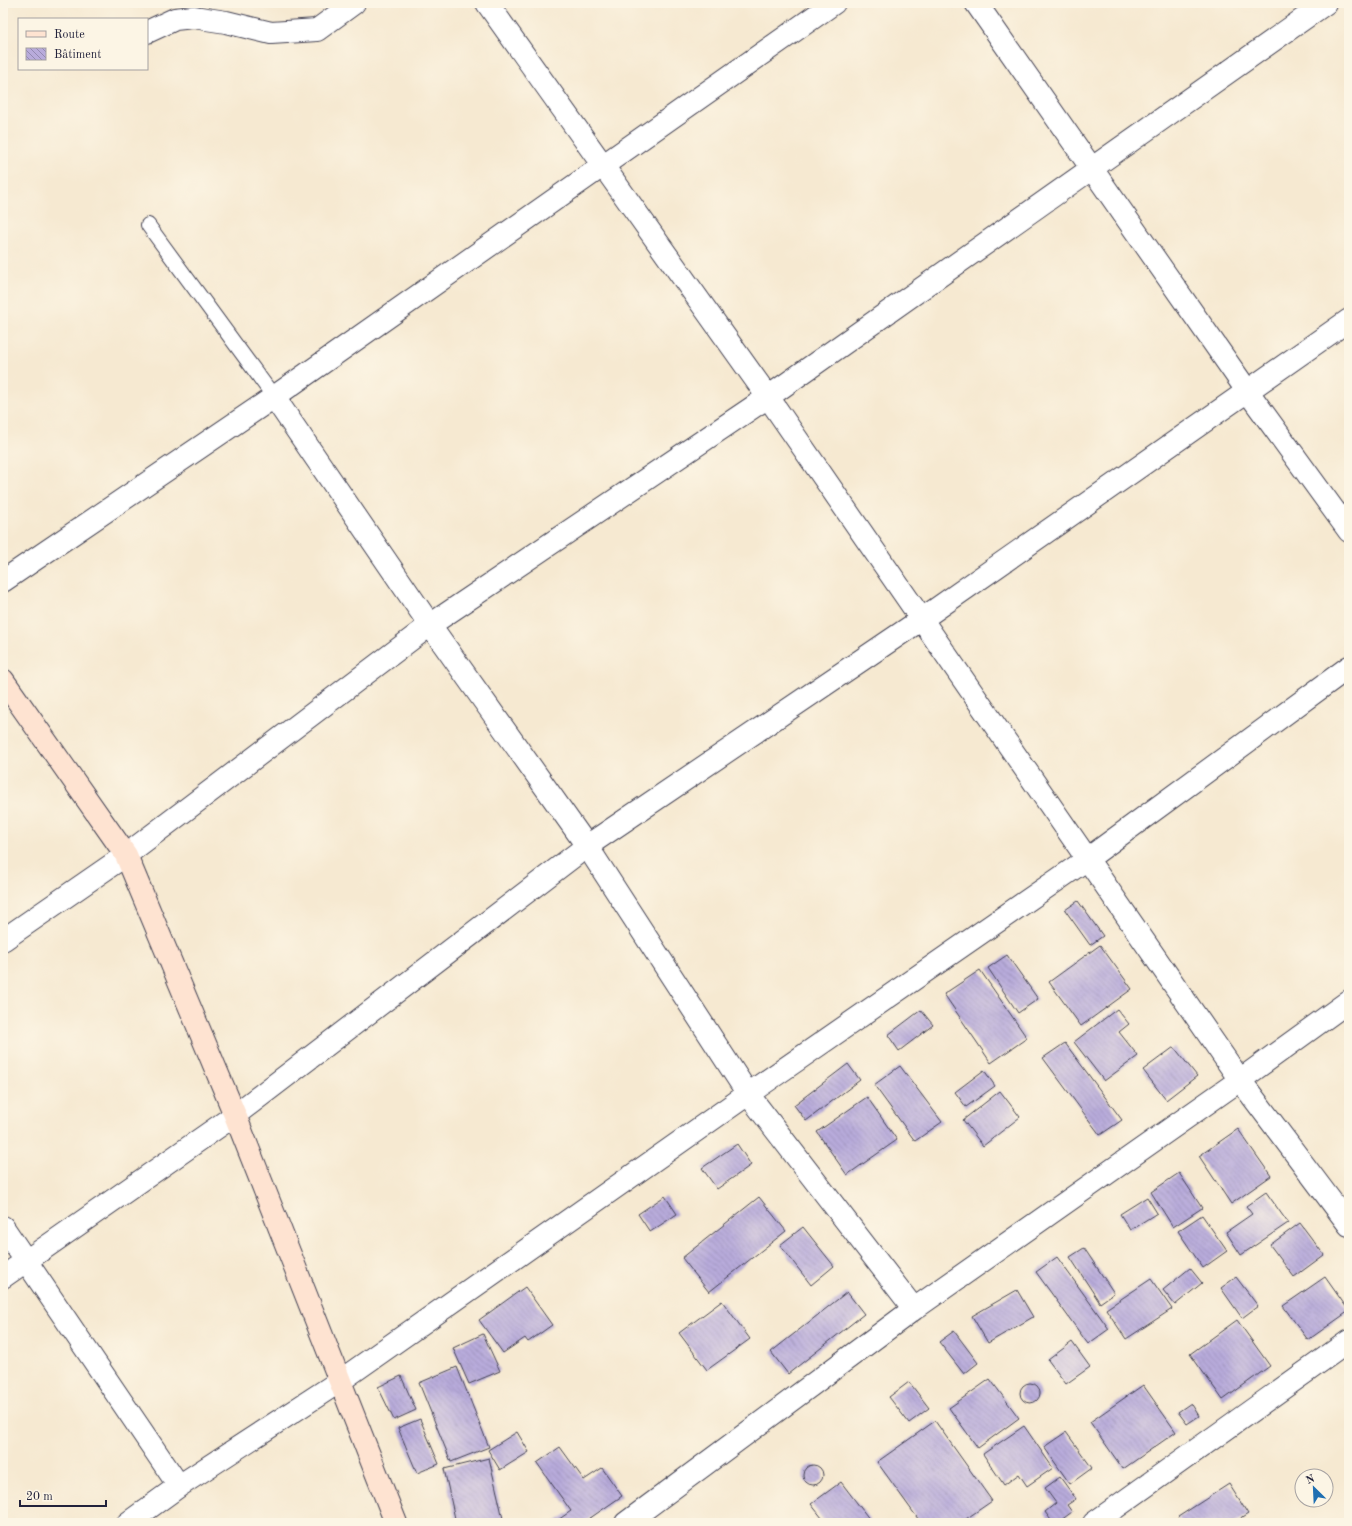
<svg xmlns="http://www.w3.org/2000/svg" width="1352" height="1526" font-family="'Old Standard TT',serif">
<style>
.building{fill:url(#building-back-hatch)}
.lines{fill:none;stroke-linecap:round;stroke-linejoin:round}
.lane-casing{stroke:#424052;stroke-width:16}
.street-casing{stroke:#424052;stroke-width:24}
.secondary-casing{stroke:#424052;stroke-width:24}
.lane{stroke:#fff;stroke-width:14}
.street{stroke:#fff;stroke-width:22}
.secondary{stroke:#fee3d1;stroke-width:22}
</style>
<defs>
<pattern id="building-back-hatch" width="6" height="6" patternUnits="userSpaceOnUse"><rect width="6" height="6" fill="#b8abdb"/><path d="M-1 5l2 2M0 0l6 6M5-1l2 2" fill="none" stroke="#958bb3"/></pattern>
</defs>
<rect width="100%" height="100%" fill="#fcf5e5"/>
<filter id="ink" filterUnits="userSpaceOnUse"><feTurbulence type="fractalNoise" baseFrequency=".025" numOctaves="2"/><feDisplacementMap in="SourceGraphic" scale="8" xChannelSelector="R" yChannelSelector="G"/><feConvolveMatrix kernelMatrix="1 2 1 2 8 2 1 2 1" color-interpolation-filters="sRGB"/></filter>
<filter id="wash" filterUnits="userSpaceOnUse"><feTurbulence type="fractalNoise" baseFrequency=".012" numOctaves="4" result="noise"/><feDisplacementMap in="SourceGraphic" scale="16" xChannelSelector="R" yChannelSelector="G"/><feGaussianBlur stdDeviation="0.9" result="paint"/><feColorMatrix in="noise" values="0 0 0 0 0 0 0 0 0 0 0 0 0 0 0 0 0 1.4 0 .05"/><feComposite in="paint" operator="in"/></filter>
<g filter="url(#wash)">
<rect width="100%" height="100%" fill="#f6e9d1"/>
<g id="blocks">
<path class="building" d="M1078,901L1103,936L1090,945L1065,910Z
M1100,945L1132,989L1081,1026L1049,982Z
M1007,955L1038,999L1018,1013L988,968Z
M980,970L1027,1038L991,1063L944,994Z
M1117,1009L1129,1024L1119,1032L1138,1056L1104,1081L1074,1042Z
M921,1010L933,1025L899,1051L888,1035Z
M1065,1043L1122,1120L1100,1135L1043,1058Z
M1174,1047L1197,1076L1166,1100L1143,1070Z
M848,1064L860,1080L806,1121L794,1105Z
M900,1066L942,1122L915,1141L874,1085Z
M984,1070L995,1086L966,1107L955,1092Z
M1000,1091L1020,1117L983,1146L963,1120Z
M867,1097L897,1140L847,1175L817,1132Z
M1238,1129L1271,1176L1231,1204L1199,1156Z
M737,1144L751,1165L717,1189L702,1168Z
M1179,1173L1202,1208L1173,1227L1151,1192Z
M1266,1192L1288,1223L1241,1255L1226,1232L1252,1214L1246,1206Z
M665,1196L677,1214L650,1232L638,1214Z
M759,1197L786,1231L709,1292L682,1258Z
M1147,1197L1157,1213L1130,1230L1120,1214Z
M1202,1215L1227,1251L1203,1268L1178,1231Z
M1300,1223L1324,1255L1294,1277L1270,1245Z
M803,1227L834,1266L811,1285L780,1245Z
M1084,1248L1114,1293L1100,1303L1070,1257Z
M1057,1257L1109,1329L1088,1344L1036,1272Z
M1190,1268L1202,1283L1175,1305L1163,1290Z
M1236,1277L1258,1306L1242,1318L1221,1288Z
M1325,1277L1349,1311L1308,1340L1283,1306Z
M1151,1279L1172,1309L1126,1339L1106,1309Z
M525,1287L552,1325L528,1342L525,1338L503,1353L479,1320Z
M1017,1290L1033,1317L988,1343L972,1316Z
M847,1292L864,1314L788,1374L771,1352Z
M722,1301L750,1339L707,1370L679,1333Z
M1237,1320L1270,1366L1223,1400L1190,1354Z
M954,1331L978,1363L964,1374L939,1342Z
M483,1334L500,1371L469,1384L453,1348Z
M1072,1342L1090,1367L1066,1384L1048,1360Z
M457,1367L489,1447L451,1462L419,1383Z
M401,1376L416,1410L394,1420L378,1387Z
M990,1379L1019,1418L978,1448L949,1408Z
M909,1382L929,1408L909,1423L889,1397Z
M1020 1393a10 10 0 1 1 20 0a10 10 0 1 1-20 0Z
M1143,1385L1176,1432L1123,1469L1090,1422Z
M1191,1403L1199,1416L1187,1424L1178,1412Z
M420,1419L439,1464L417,1473L398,1428Z
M935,1421L992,1501L960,1523H921L877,1462Z
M1024,1426L1053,1468L1027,1486L1019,1474L1004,1485L983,1454Z
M517,1432L529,1452L500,1470L488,1450Z
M1066,1432L1092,1468L1070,1484L1044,1447Z
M560,1447L584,1480L602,1468L622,1496L583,1523H556L555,1522L571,1511L537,1463Z
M489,1458L504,1523H456L444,1469Z
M803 1475a10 10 0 1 1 20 0a10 10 0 1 1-20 0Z
M1060,1477L1076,1499L1067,1505L1072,1512L1057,1523H1053L1045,1512L1056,1503L1045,1488Z
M841,1482L870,1520L866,1523H826L811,1504Z
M1229,1484L1248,1514L1234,1523H1182L1178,1517Z"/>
</g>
</g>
<g filter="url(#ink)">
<use href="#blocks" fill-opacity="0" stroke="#424052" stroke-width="1"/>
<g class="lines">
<g class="lane-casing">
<path id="lane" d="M148,225L274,397"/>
</g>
<g class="street-casing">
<path id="street" d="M487,3L768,397L1240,1080L1349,1225
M976,3L1248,392L1349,531
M147,32L175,19L193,17L226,22L271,33L317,30L354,3
M274,397L430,625L587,846L748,1094L914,1309
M3,581L274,397L834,3
M3,940L126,855L430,625L768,397L1326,3
M3,1227L179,1486
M3,1277L235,1115L587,846L922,619L1349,320
M128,1523L179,1486L340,1381L748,1094L1086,860L1349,667
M626,1523L914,1309L1240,1080L1349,1001
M1094,1523L1349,1341"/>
</g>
<g class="secondary-casing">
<path id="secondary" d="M3,680L126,855L235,1115L396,1523"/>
</g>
<use href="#lane" class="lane"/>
<use href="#street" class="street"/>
<use href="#secondary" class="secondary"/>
</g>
</g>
<rect width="1352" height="1526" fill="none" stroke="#fcf5e5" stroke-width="16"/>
<rect x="18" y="18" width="130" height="52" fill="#fcf5e5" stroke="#a5a1a1"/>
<rect x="26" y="31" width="20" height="6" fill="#fee3d1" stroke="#a5a1a1"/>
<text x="54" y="38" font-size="12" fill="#22223b">Route</text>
<rect x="26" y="48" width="20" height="12" fill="url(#building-back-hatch)" stroke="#a5a1a1"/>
<text x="54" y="58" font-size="12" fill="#22223b">Bâtiment</text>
<g transform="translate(1314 1488) rotate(336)"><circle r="19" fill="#fcf5e5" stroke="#a5a1a1"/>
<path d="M0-3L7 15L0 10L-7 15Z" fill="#1f6fb2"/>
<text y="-6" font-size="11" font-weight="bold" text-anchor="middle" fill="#22223b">N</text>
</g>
<path d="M20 1500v6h86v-6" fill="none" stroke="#22223b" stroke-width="2"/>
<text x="26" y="1500" font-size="12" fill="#22223b" stroke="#fcf5e5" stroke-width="3" paint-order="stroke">20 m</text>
</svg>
